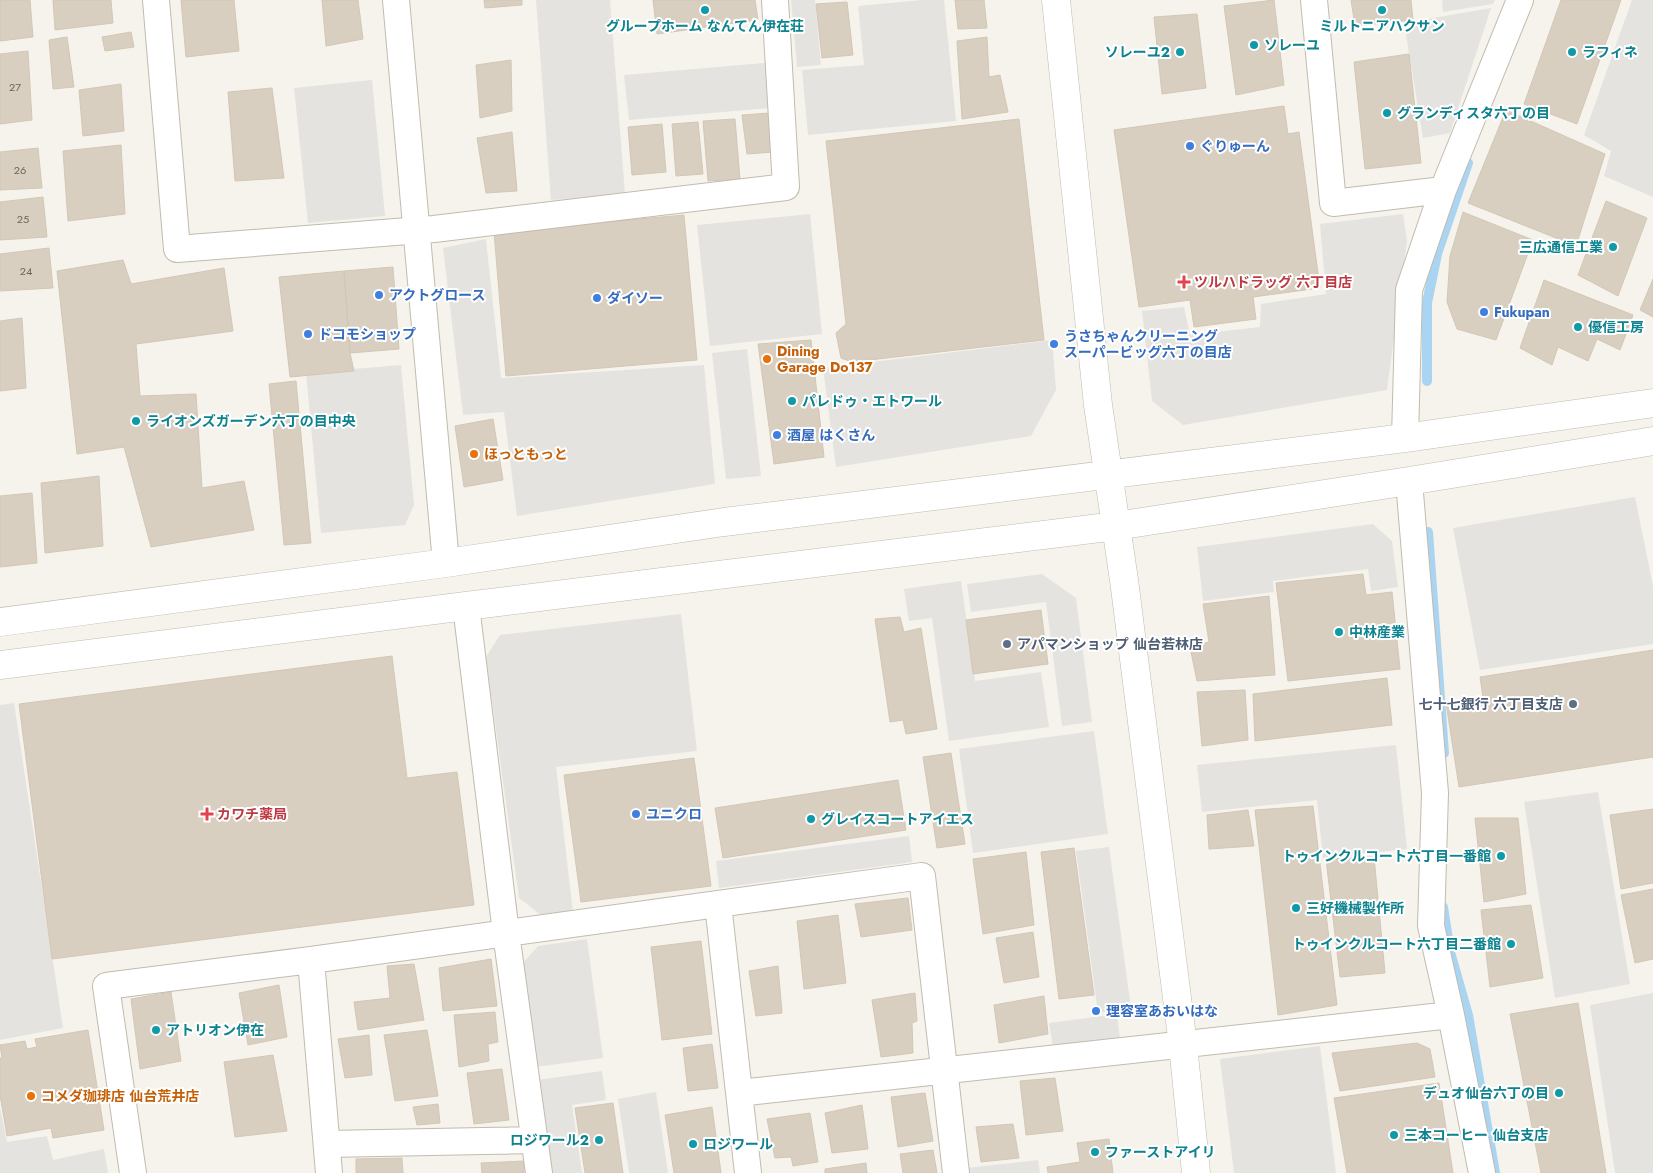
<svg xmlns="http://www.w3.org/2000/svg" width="1653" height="1173" font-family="Jost,'Noto Sans JP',sans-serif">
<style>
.parking{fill:#e5e3e0}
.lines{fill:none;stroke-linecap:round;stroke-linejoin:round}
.stream{stroke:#a9d4f2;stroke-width:10}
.building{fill:#d8cfc1;stroke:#d3c7b4}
.minor-casing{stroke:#c2bbae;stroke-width:28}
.tertiary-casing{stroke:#c2bbae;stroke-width:29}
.minor{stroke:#fff;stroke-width:26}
.tertiary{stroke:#fff;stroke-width:28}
.culture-dot{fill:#0f9aa8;stroke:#fff;stroke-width:2}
.shop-dot{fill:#3f7fe0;stroke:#fff;stroke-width:2}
.health-dot{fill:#e0444e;stroke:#fff;stroke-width:2}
.food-dot{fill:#e8710a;stroke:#fff;stroke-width:2}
.service-dot{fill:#5c6f8a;stroke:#fff;stroke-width:2}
.labels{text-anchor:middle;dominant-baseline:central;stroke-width:4;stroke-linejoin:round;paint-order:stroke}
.number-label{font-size:11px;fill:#6e675b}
.culture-label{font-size:14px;font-weight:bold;fill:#0d838f;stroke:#fff;text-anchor:start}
.shop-label{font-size:14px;font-weight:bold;fill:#366cbe;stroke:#fff;text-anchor:start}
.health-label{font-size:14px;font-weight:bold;fill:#be3a42;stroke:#fff;text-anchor:start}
.food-label{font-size:14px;font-weight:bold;fill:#c56008;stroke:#fff;text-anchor:start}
.service-label{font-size:14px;font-weight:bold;fill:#4e5e75;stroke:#fff;text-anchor:start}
</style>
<rect width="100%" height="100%" fill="#f6f3ec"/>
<path class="parking" d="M536,0H610L625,194L551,200Z
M791,0H815L821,65L797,67Z
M922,0H944L956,121L808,135L802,70L864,65L858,6Z
M1442,0H1495L1493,4L1443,12Z
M1632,0H1653V197L1604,176L1611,151L1584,135Z
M1491,8L1450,133L1423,138L1404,23Z
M765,63L770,108L629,120L624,75Z
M372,80L385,216L308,223L294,88Z
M810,214L822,334L710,346L697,225Z
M1403,214L1407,241L1387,390L1183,425L1152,401L1142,311L1184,307L1190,335L1260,327L1261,304L1326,294L1320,224Z
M486,239L501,378L704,365L715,484L517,516L504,412L463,415L443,248Z
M1052,340L1056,390L1031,436L836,467L823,368Z
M747,349L761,476L726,479L712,353Z
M401,365L414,505L405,525L321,533L306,373Z
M1635,497L1653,586V644L1480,670L1453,528Z
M1373,524L1392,541L1398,587L1371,591L1368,569L1273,581L1274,592L1203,601L1197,547Z
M1042,574L1076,598L1092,722L1062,726L1046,602L971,612L967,584Z
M961,581L975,681L1041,672L1049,727L949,741L932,618L909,621L904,589Z
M681,614L697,751L556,767L573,912L542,916L519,898L486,657L500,635Z
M14,703L63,1028L0,1040V705Z
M1094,731L1108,834L973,853L959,749Z
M1396,745L1407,849L1323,858L1317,800L1202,812L1197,765Z
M1598,792L1630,984L1555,998L1524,802Z
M909,836L912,862L719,888L716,861Z
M1109,847L1131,1008L1098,1013L1076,851Z
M587,939L603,1058L535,1067L522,964L538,946Z
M1653,993V1173H1615L1590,1005Z
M1117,1014L1120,1039L1053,1047L1049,1023Z
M1320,1046L1336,1173H1234L1220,1059Z
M602,1071L606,1100L572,1105L582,1173H550L537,1080Z
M656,1092L668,1173H629L618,1099Z
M0,1108L7,1142L47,1136L53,1160L104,1149L108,1173H0Z
M1038,1160L1040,1173H967L966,1168Z"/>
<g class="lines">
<path class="stream" d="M1427,381V303L1437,254L1468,163
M1428,532L1444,753
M1443,907L1450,952L1468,1015L1495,1173"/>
</g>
<path class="building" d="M0,0H30L33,37L0,41Z
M53,0H111L113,23L55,30Z
M181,0H234L239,51L186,57Z
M322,0H358L363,39L326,46Z
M484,0H522V5L485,8Z
M653,0H755L758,20L657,34Z
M955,0H984L987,28L958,29Z
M1274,0L1284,85L1236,95L1224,6Z
M1351,0H1411L1413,20L1355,26Z
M1561,0H1621L1577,124L1524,104Z
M847,2L853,55L822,58L816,4Z
M1197,14L1206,88L1162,94L1154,17Z
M131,32L134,47L105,51L102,37Z
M67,37L74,87L53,89L49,40Z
M987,37L989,77L1000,75L1008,112L962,119L957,41Z
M28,51L32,120L0,124V54Z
M1409,54L1421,163L1365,169L1354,62Z
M511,60L512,111L480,118L476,65Z
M121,84L124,131L83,136L79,90Z
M272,88L284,178L235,181L228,92Z
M1284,106L1288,134L1299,132L1320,288L1253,297L1256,319L1194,327L1190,300L1139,307L1114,130Z
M1506,110L1605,154L1576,246L1468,203Z
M770,113L774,152L747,154L742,115Z
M735,119L740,179L708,181L703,121Z
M1019,119L1044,340L852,362L841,358L836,333L846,324L826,141Z
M698,122L703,174L676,176L672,124Z
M662,124L666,172L632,175L628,127Z
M512,132L517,191L486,193L477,138Z
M121,145L125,214L68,221L63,151Z
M38,148L42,188L0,190V152Z
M43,197L47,237L0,240V202Z
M1606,201L1647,218L1618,296L1578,275Z
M1463,212L1533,240L1496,340L1457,329L1447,302L1450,256Z
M684,215L697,360L506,376L494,232Z
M49,248L53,288L0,291V254Z
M123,260L131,284L224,268L233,331L136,344L140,396L196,394L202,488L244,481L254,530L151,547L124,447L77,454L57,271Z
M393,267L399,349L350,353L344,271Z
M344,271L350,353L354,371L290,377L279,277Z
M1653,279V317L1640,310Z
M1544,280L1633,315L1620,350L1597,339L1588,361L1558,347L1552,365L1520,348Z
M22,318L26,388L0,391V321Z
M811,340L824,457L774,464L758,344Z
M296,381L311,543L284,545L269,384Z
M493,419L503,480L464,487L455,426Z
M99,476L103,546L45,553L41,483Z
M32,493L37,563L0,567V496Z
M1363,574L1366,595L1392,592L1400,669L1288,681L1276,583Z
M1269,596L1275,675L1197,681L1190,647L1209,642L1203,604Z
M1041,610L1048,664L973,674L966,620Z
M900,617L904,632L921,628L937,729L906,734L903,720L890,722L875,619Z
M1653,650V757L1459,787L1446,703L1483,697L1480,677Z
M392,656L407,778L457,772L474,905L52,959L19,704Z
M1387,678L1392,725L1255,741L1253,694Z
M1245,690L1248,740L1202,746L1197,692Z
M951,753L965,844L937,848L923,757Z
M694,758L711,886L581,902L564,775Z
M898,780L906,830L723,858L715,808Z
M1313,806L1337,1005L1278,1015L1255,810Z
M1653,809V883L1621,889L1610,815Z
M1248,810L1254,846L1209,849L1207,815Z
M1475,818H1518L1526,894L1484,902Z
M1074,848L1094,995L1059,999L1041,852Z
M1026,852L1034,925L983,934L973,859Z
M1374,857L1385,973L1340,977L1326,859Z
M1653,889V959L1635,963L1621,895Z
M908,898L912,930L861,937L855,904Z
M1531,905L1543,978L1490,987L1481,910Z
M838,915L846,983L804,989L797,921Z
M1033,932L1039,977L1004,983L996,938Z
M701,941L712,1034L662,1040L651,947Z
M491,959L497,1006L443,1011L439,968Z
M414,964L424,1020L358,1030L354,1002L390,998L387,966Z
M778,966L782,1013L756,1016L749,971Z
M279,985L287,1037L248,1045L239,993Z
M171,992L181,1061L140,1069L131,999Z
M915,993L917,1021L912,1023L913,1053L881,1057L872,1000Z
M1044,996L1048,1034L999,1043L994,1005Z
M1578,1003L1606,1173H1541L1510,1014Z
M495,1012L498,1042L488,1044L489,1061L459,1067L454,1015Z
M88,1030L104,1130L53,1138L51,1128L7,1136L0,1095V1058H2L0,1045L25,1041L27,1049L37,1047L35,1039Z
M427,1030L438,1096L395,1101L384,1035Z
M369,1035L372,1075L345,1078L338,1039Z
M1417,1043L1430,1049L1435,1077L1340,1091L1332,1053Z
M712,1044L718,1088L688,1091L683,1048Z
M273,1055L287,1131L235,1137L224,1062Z
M502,1069L509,1120L474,1124L467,1073Z
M1055,1078L1063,1131L1026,1135L1020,1081Z
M1439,1083L1453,1173H1347L1334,1098Z
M925,1093L933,1141L898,1147L891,1097Z
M613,1103L623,1173H585L575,1108Z
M438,1104L440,1123L417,1125L413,1107Z
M862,1105L868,1149L832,1153L825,1113Z
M712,1107L721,1173H674L665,1115Z
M810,1113L818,1162L793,1166L791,1157L775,1158L767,1119Z
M1013,1124L1019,1158L981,1162L976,1127Z
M1109,1139L1113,1173H1048L1047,1167L1080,1162L1077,1143Z
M933,1150L937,1173H903L900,1154Z
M402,1158L403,1173H356V1159Z
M524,1161V1173H482L481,1163Z
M866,1163L867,1173H825V1169Z"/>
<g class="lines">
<g class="minor-casing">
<path id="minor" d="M156,0L177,249L434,229L786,187L775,0
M396,0L446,563
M1314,0L1333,203L1443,190
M1405,438L1409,290L1443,190L1520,0
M1409,481L1435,793L1431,926L1451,1015L1482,1173
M466,606L506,933L539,1173
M718,904L748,1173
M311,960L329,1173
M739,1093L1451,1015
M327,1144L535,1140
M133,1173L106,986L311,960L922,876L956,1173"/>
</g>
<g class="tertiary-casing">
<path id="tertiary" d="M1056,0L1098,405L1124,580L1183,1045L1196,1173
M0,622L446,563L724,522L1405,438L1653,403
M0,665L466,606L1116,526L1409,481L1653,441"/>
</g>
<use href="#minor" class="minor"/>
<use href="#tertiary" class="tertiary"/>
</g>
<g class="culture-dot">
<circle cx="705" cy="10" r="5"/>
<circle cx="1382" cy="10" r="5"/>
<circle cx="1254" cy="45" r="5"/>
<circle cx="1180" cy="52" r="5"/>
<circle cx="1572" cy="52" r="5"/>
<circle cx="1387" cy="113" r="5"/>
<circle cx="1613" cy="247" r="5"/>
<circle cx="1578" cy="327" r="5"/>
<circle cx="792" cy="401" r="5"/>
<circle cx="136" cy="421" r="5"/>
<circle cx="1339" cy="632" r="5"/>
<circle cx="811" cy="819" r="5"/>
<circle cx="1501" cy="856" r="5"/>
<circle cx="1296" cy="908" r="5"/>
<circle cx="1511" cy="944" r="5"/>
<circle cx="156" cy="1030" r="5"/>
<circle cx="1559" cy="1093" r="5"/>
<circle cx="1394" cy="1135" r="5"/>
<circle cx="599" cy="1140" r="5"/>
<circle cx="693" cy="1144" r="5"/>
<circle cx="1095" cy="1152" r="5"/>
</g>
<g class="shop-dot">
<circle cx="1190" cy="146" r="5"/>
<circle cx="379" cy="295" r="5"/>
<circle cx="597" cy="298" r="5"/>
<circle cx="1484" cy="312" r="5"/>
<circle cx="308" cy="334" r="5"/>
<circle cx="1054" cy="344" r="5"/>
<circle cx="777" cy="435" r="5"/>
<circle cx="636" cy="814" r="5"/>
<circle cx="1096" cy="1011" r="5"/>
</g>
<g class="health-dot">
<path d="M1181.5 274.5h5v5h5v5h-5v5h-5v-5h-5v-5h5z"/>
<path d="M204.5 806.5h5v5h5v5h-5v5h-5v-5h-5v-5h5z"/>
</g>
<g class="food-dot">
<circle cx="767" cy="359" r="5"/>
<circle cx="474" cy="454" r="5"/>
<circle cx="31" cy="1096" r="5"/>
</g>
<g class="service-dot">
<circle cx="1007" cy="644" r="5"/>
<circle cx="1573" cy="704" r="5"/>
</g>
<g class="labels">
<g class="number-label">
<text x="15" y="87">27</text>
<text x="20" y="170">26</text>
<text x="23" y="219">25</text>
<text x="26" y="271">24</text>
</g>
<g class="culture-label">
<text x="705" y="26" text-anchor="middle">グループホーム なんてん伊在荘</text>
<text x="1382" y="26" text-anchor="middle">ミルトニアハクサン</text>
<text x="1264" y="45">ソレーユ</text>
<text x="1170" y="52" text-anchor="end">ソレーユ2</text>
<text x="1582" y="52">ラフィネ</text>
<text x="1397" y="113">グランディスタ六丁の目</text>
<text x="1603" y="247" text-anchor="end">三広通信工業</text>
<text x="1588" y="327">優信工房</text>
<text x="802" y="401">パレドゥ・エトワール</text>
<text x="146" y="421">ライオンズガーデン六丁の目中央</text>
<text x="1349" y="632">中林産業</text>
<text x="821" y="819">グレイスコートアイエス</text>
<text x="1491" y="856" text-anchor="end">トゥインクルコート六丁目一番館</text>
<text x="1306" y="908">三好機械製作所</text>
<text x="1501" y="944" text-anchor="end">トゥインクルコート六丁目二番館</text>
<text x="166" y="1030">アトリオン伊在</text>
<text x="1549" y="1093" text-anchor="end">デュオ仙台六丁の目</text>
<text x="1404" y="1135">三本コーヒー 仙台支店</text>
<text x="589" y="1140" text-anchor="end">ロジワール2</text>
<text x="703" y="1144">ロジワール</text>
<text x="1105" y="1152">ファーストアイリ</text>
</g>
<g class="shop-label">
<text x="1200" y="146">ぐりゅーん</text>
<text x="389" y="295">アクトグロース</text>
<text x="607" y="298">ダイソー</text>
<text x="1494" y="312">Fukupan</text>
<text x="318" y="334">ドコモショップ</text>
<text x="1064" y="336">うさちゃんクリーニング<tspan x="1064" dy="16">スーパービッグ六丁の目店</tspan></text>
<text x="787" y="435">酒屋 はくさん</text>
<text x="646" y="814">ユニクロ</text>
<text x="1106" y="1011">理容室あおいはな</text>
</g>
<g class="health-label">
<text x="1194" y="282">ツルハドラッグ 六丁目店</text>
<text x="217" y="814">カワチ薬局</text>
</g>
<g class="food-label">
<text x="777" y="351">Dining<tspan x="777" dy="16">Garage Do137</tspan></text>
<text x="484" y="454">ほっともっと</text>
<text x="41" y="1096">コメダ珈琲店 仙台荒井店</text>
</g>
<g class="service-label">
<text x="1017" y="644">アパマンショップ 仙台若林店</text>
<text x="1563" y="704" text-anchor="end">七十七銀行 六丁目支店</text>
</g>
</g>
</svg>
